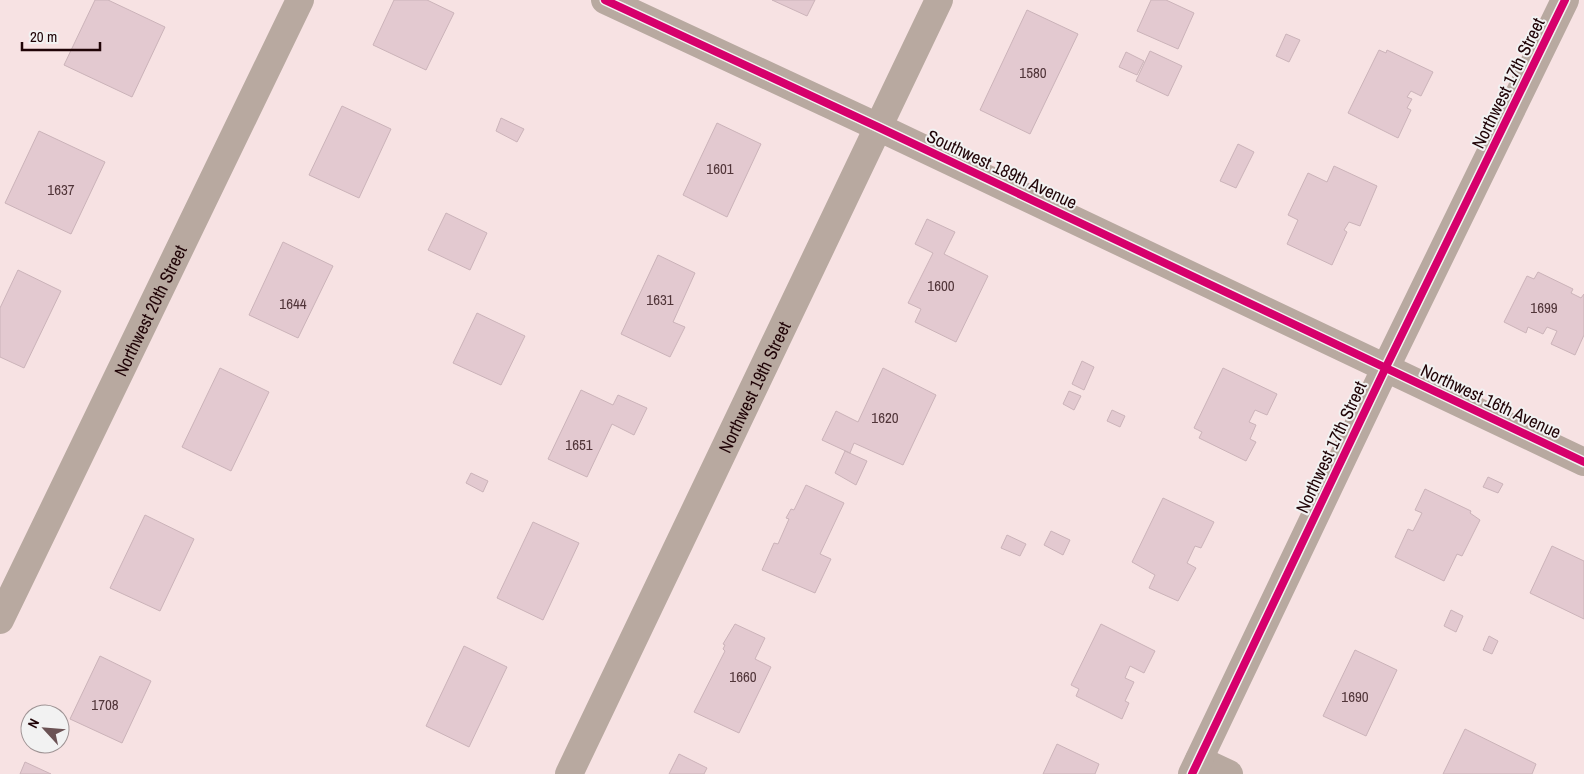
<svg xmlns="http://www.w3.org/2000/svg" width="1584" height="774" font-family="'Archivo Narrow',sans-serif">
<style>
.building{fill:#e3c9d0;stroke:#cbb3b9}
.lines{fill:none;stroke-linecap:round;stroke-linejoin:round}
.street{stroke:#b8a9a0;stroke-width:28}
.cycleway-casing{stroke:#f2f2f2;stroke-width:11}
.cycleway{stroke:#d6006c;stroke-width:8}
.labels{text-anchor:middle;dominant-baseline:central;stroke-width:4;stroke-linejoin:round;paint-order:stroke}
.number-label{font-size:15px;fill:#513539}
.street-label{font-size:18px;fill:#200407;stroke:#f2f2f2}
</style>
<rect width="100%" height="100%" fill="#f7e2e3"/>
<path class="building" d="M95,0H108L165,27L132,97L64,65Z
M394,0H427L454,13L426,70L373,45Z
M772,0H815L807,16Z
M1151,0H1166L1194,13L1178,49L1137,31Z
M1027,10L1078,34L1030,134L980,110Z
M1286,34L1300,40L1289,62L1276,56Z
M1379,50L1386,53L1387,50L1433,72L1421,96L1411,91L1407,97L1412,99L1407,108L1411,110L1398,138L1348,113Z
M1150,51L1182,66L1168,96L1136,81Z
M1126,52L1144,61L1137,75L1119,67Z
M342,106L391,129L359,198L309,175Z
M501,118L524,129L517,142L496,131Z
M717,123L761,144L727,217L683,195Z
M39,131L105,162L71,234L5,203Z
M1238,144L1254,152L1236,188L1220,181Z
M1334,166L1377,186L1360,226L1349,222L1344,230L1347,232L1332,265L1287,244L1298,220L1288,215L1308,173L1327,182Z
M446,213L487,233L470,270L428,250Z
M927,219L955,232L944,254L988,276L956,342L915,322L921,309L908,303L933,253L915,244Z
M283,242L333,266L298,338L249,315Z
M658,255L695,273L673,322L685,327L670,357L621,334Z
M18,270L61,291L24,368L0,357V308Z
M1538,272L1573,289L1571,293L1581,298L1584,294V335L1575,355L1551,344L1557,331L1547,327L1543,334L1528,327L1526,333L1504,322L1527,276L1534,279Z
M477,313L525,336L501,385L453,363Z
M1082,361L1094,367L1084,390L1072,384Z
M220,368L269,392L231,471L182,447Z
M883,368L936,395L903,465L854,443L850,453L822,440L836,411L858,422Z
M1223,368L1277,394L1267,415L1255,410L1249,422L1256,425L1250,439L1256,442L1246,461L1199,438L1202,432L1194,428Z
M581,390L613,405L618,395L647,408L634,435L612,424L587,477L548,459Z
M1069,391L1081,396L1074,410L1063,404Z
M1112,410L1125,416L1120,427L1107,421Z
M845,451L867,461L856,485L835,473Z
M471,473L488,481L483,492L466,483Z
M1488,477L1503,484L1498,493L1483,487Z
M806,485L844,503L820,554L831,559L815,593L762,570L774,543L778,544L789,519L786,518L791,509L794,510Z
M1425,489L1471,511L1470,513L1480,520L1462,556L1457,554L1444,581L1395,557L1408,529L1413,531L1422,513L1415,510Z
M1163,498L1214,522L1201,548L1195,546L1187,563L1196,568L1178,601L1149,588L1155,575L1132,562Z
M145,515L194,539L160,611L110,588Z
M533,522L579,543L543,620L497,598Z
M1051,531L1070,540L1063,555L1044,545Z
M1007,535L1026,544L1020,556L1001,548Z
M1552,546L1584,561V619L1530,593Z
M1451,610L1463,616L1456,632L1444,626Z
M735,624L765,638L755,659L771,667L739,733L694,712L725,651L723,649L725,645L723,644Z
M1101,624L1155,651L1144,673L1130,666L1125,678L1134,682L1125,701L1129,703L1122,719L1076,696L1079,689L1071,685Z
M1489,636L1498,641L1492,654L1483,650Z
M464,646L507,667L469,747L426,726Z
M1355,650L1397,670L1366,736L1323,716Z
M100,656L151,681L122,743L70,719Z
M1465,729L1536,764L1532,774H1443Z
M1057,744L1099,764L1095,774H1043Z
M679,754L707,768L704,774H669Z
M25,762L51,774H20Z"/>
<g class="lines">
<g class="street">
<path d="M605,0L878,127L1584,462"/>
<path id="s1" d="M0,620L300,0"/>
<path d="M1199,760L1229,774"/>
<path id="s2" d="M569,774L939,0"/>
<path d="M1192,774L1386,367L1565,0"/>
</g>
<g class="cycleway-casing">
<path id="cycleway" d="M605,0L878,127L1584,462
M1192,774L1386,367L1565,0"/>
</g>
<use href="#cycleway" class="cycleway"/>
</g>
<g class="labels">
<g class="number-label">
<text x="1033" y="72">1580</text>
<text x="720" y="168">1601</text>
<text x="61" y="189">1637</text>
<text x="941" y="285">1600</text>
<text x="660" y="299">1631</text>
<text x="293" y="303">1644</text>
<text x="1544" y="307">1699</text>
<text x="885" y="417">1620</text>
<text x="579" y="444">1651</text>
<text x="743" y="676">1660</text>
<text x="1355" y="696">1690</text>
<text x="105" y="704">1708</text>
</g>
<g class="street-label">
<text transform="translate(1508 83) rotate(-64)">Northwest 17th Street</text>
<text transform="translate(1002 169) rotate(25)">Southwest 189th Avenue</text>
<text stroke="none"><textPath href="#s1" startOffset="344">Northwest 20th Street</textPath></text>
<text stroke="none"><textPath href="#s2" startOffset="429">Northwest 19th Street</textPath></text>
<text transform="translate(1491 401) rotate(25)">Northwest 16th Avenue</text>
<text transform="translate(1331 447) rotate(-65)">Northwest 17th Street</text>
</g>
</g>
<g transform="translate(45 729) rotate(296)"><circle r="24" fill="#f2f2f2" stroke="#9e9394"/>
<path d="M0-4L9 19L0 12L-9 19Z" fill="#6b5254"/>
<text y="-8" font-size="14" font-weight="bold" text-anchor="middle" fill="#200407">N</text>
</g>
<path d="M22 42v8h78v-8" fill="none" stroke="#200407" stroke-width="2.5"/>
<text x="30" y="42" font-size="15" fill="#200407" stroke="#f2f2f2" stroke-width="4" paint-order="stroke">20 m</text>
</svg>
